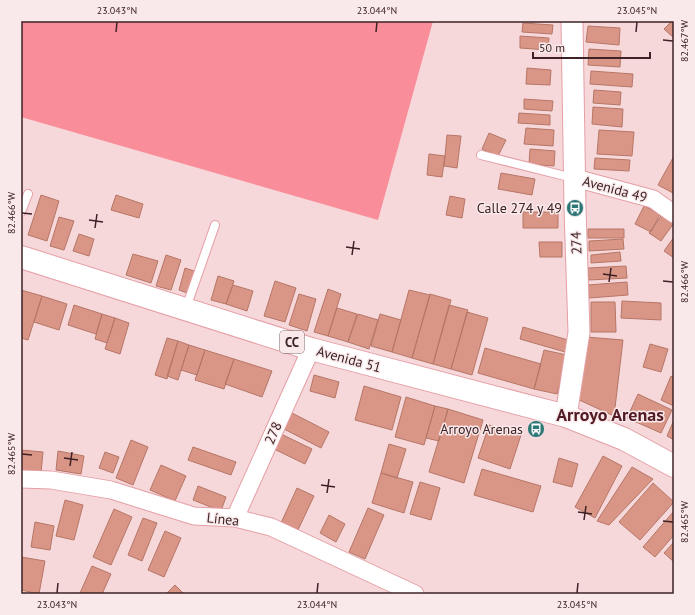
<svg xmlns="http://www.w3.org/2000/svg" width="695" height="615" font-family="'PT Sans',sans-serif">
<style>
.forest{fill:#f98d99}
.building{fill:#d99687;stroke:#b67667}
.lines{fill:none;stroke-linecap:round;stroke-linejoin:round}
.service-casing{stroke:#e59fa5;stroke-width:10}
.minor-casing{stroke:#e59fa5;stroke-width:19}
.tertiary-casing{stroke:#e59fa5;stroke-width:23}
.primary-casing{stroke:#e59fa5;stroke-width:24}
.service{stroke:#fff;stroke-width:8}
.minor{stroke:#fff;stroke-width:17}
.tertiary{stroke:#fff;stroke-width:21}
.primary{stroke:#fff;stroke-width:22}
.ticks{fill:none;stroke:#3e2225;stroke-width:1.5}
.labels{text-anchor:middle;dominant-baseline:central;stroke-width:3;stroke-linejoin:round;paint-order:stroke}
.shield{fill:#f9e9ea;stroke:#765e60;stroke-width:1}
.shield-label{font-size:13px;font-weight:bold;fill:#3e2225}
.street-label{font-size:14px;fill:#3e2225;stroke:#f9e9ea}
.poi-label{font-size:14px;fill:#3e2225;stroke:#f9e9ea;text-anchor:end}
.district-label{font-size:18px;font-weight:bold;fill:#521a23;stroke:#f9e9ea}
.neatline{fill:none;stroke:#3e2225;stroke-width:1.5}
.ticks-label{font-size:10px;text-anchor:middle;fill:#3e2225}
</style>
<rect width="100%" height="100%" fill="#f6d8da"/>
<path class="forest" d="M21,21H433L378,220L21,117Z"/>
<path class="building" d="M672,21H674V38L664,29Z
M523,23L553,25L552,34L522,32Z
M588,26L620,28L619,45L586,42Z
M520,36L549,38L548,50L520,48Z
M589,49L621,51L620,67L588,65Z
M527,68L551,70L550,85L526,84Z
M591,71L633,74L632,87L590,84Z
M594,90L621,92L620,105L593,103Z
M524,99L553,101L552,111L524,109Z
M593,107L623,109L622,127L592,124Z
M519,113L550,115V125L518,123Z
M526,128L554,130L553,146L524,144Z
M599,130L634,132L632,156L597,154Z
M489,133L506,140L498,156L482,149Z
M447,135L461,136L457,168L444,166Z
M530,149L555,151L554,166L529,164Z
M429,154L445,156L442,177L427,175Z
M674,156V190L673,193L658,185Z
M595,158L630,160L629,171L594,169Z
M501,173L535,179L532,195L498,189Z
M41,195L59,201L47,241L28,235Z
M116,195L143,204L139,218L111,210Z
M450,196L465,199L462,218L446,215Z
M644,206L660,214L651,232L635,224Z
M523,212H558V228H523Z
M663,213L674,220V223L661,241L649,233Z
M59,217L74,221L64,250L50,246Z
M588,229H624V238H588Z
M79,234L94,239L89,256L73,251Z
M674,237V258L664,251Z
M623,239L624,249L589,251V241Z
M539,242H562V257H540Z
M620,252L621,261L591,263V255Z
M133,254L158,261L151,283L126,275Z
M166,255L181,260L171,290L156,286Z
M626,266L627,278L589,280L588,268Z
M185,268L197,272L190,294L179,290Z
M218,276L234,281L226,304L211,300Z
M275,281L296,288L285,322L264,316Z
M627,282L628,295L589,298L588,285Z
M233,285L253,291L247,311L226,304Z
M328,289L341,294L328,336L314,332Z
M21,290L42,296L28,340L21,338Z
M409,290L430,295L412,358L392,352Z
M299,294L316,299L307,331L289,325Z
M430,294L451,300L433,364L412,358Z
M42,296L67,304L59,330L34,322Z
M622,301L661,303V320L621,318Z
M591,302H615L616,332H591Z
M74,305L102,314L96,334L68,325Z
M449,305L468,310L451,369L433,364Z
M337,308L357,314L348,342L328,336Z
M467,312L488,318L472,375L451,369Z
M102,314L115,318L107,343L95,339Z
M358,314L378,320L369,349L348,342Z
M380,314L401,320L392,352L371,346Z
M115,318L129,323L120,354L105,349Z
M523,327L568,340L565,352L520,339Z
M586,337L623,340L614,416L577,399Z
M167,338L178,341L167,379L155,375Z
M178,341L189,345L178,380L167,376Z
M650,344L668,349L661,372L643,367Z
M189,345L205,350L197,375L181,370Z
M485,348L541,364L534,389L478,373Z
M205,350L234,359L224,389L195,380Z
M544,350L567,355L557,394L534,389Z
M234,359L272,371L262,397L225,384Z
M314,375L339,382L335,398L310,391Z
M671,376L674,378V406L661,400Z
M364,386L401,397L392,430L355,420Z
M638,394L672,410L661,433L627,418Z
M406,397L435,406L424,445L395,437Z
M435,406L448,409L439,441L426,438Z
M448,409L483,420L464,483L429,472Z
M292,413L329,432L321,448L284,429Z
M674,420V440L667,436Z
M489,425L521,435L510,469L478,458Z
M281,434L312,449L305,464L274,449Z
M131,440L148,447L133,485L116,478Z
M389,444L406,449L397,478L381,473Z
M193,447L236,462L231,475L188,460Z
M21,450L43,452L41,473L21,471Z
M58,451L84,456L81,474L56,470Z
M105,452L119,457L113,473L99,468Z
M603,456L622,466L595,518L575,507Z
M559,458L578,464L572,487L553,482Z
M161,465L186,476L175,501L150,490Z
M632,467L653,479L609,525L597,521Z
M482,469L541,486L533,512L474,495Z
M381,473L413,482L404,513L372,503Z
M420,482L440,488L431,520L410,514Z
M653,483L674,502L640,540L619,522Z
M198,486L226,497L221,511L193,500Z
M297,488L314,496L298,530L281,523Z
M65,500L83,505L74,540L56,536Z
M368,508L384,515L365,559L349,552Z
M114,509L132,517L111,565L93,557Z
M674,511V535L655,557L643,547Z
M329,515L345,524L336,542L320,533Z
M143,518L157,523L142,561L128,555Z
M35,522L54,526L50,550L31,547Z
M165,531L181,538L164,577L148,570Z
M674,542V562L664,553Z
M21,557L45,561L39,594L21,590Z
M92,566L111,574L102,594L80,593Z
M175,585L184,594H166Z"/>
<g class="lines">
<g class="service-casing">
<path id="service" d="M481,155L573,178
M21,212L28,194
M186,308L215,225"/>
</g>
<g class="minor-casing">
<path id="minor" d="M575,178L653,199L674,214
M21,479L51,480L111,490L194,516L235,518L271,527L415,594
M235,518L311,349"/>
</g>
<g class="tertiary-casing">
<path id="tertiary" d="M566,416L579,332L575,208L572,21"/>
</g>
<g class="primary-casing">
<path id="primary" d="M21,257L311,349L566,416L624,439L674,466"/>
</g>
<use href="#service" class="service"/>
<use href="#minor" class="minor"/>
<use href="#tertiary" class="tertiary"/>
<use href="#primary" class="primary"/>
</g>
<path class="ticks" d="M116,32L117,22M376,32L377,22M636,32L637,22M663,40L673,41M22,213L32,214M89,220L103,222M95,228L97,214M346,247L360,249M352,255L354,241M603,274L617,276M663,281L673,282M609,282L611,268M22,454L32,455M64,458L78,460M70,466L72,452M321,485L335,487M327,493L329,479M578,512L592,514M584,520L586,506M663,521L673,522M57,593L58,583M317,593L318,583M577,593L578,583"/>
<defs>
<g id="bus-disc" transform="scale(0.9)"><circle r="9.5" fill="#2d7675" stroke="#f9e9ea"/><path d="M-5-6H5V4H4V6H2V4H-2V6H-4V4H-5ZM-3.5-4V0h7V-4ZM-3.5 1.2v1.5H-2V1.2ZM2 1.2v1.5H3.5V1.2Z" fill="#fff"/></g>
</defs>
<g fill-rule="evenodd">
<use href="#bus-disc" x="575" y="208"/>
<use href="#bus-disc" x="536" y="429"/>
</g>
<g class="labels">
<rect class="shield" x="280" y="331" width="24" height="22" rx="3"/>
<g class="shield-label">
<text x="292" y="342">CC</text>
</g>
<g class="street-label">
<text transform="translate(615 189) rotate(15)">Avenida 49</text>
<text transform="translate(576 243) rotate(-92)">274</text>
<text transform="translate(349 359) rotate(15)">Avenida 51</text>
<text transform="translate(273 433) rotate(-66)">278</text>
<text transform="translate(223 519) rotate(6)">Línea</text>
</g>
<g class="poi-label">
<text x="562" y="208">Calle 274 y 49</text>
<text x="523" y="429">Arroyo Arenas</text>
</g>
<g class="district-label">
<text x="610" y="414">Arroyo Arenas</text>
</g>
</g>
<rect width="695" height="615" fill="none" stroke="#f9e9ea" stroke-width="44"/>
<path d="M533 52v6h117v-6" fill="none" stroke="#3e2225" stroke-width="2"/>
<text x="539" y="52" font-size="12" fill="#3e2225" stroke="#f9e9ea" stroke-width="3" paint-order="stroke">50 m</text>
<rect x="22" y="22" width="651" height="571" class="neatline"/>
<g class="ticks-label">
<text x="117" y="14">23.043°N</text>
<text x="377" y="14">23.044°N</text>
<text x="637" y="14">23.045°N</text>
<text transform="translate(684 41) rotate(-90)" y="4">82.467°W</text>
<text transform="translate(11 213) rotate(-90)" y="4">82.466°W</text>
<text transform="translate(684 282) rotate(-90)" y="4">82.466°W</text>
<text transform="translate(11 454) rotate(-90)" y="4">82.465°W</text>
<text transform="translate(684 522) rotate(-90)" y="4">82.465°W</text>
<text x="57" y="608">23.043°N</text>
<text x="317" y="608">23.044°N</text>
<text x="577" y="608">23.045°N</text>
</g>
</svg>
